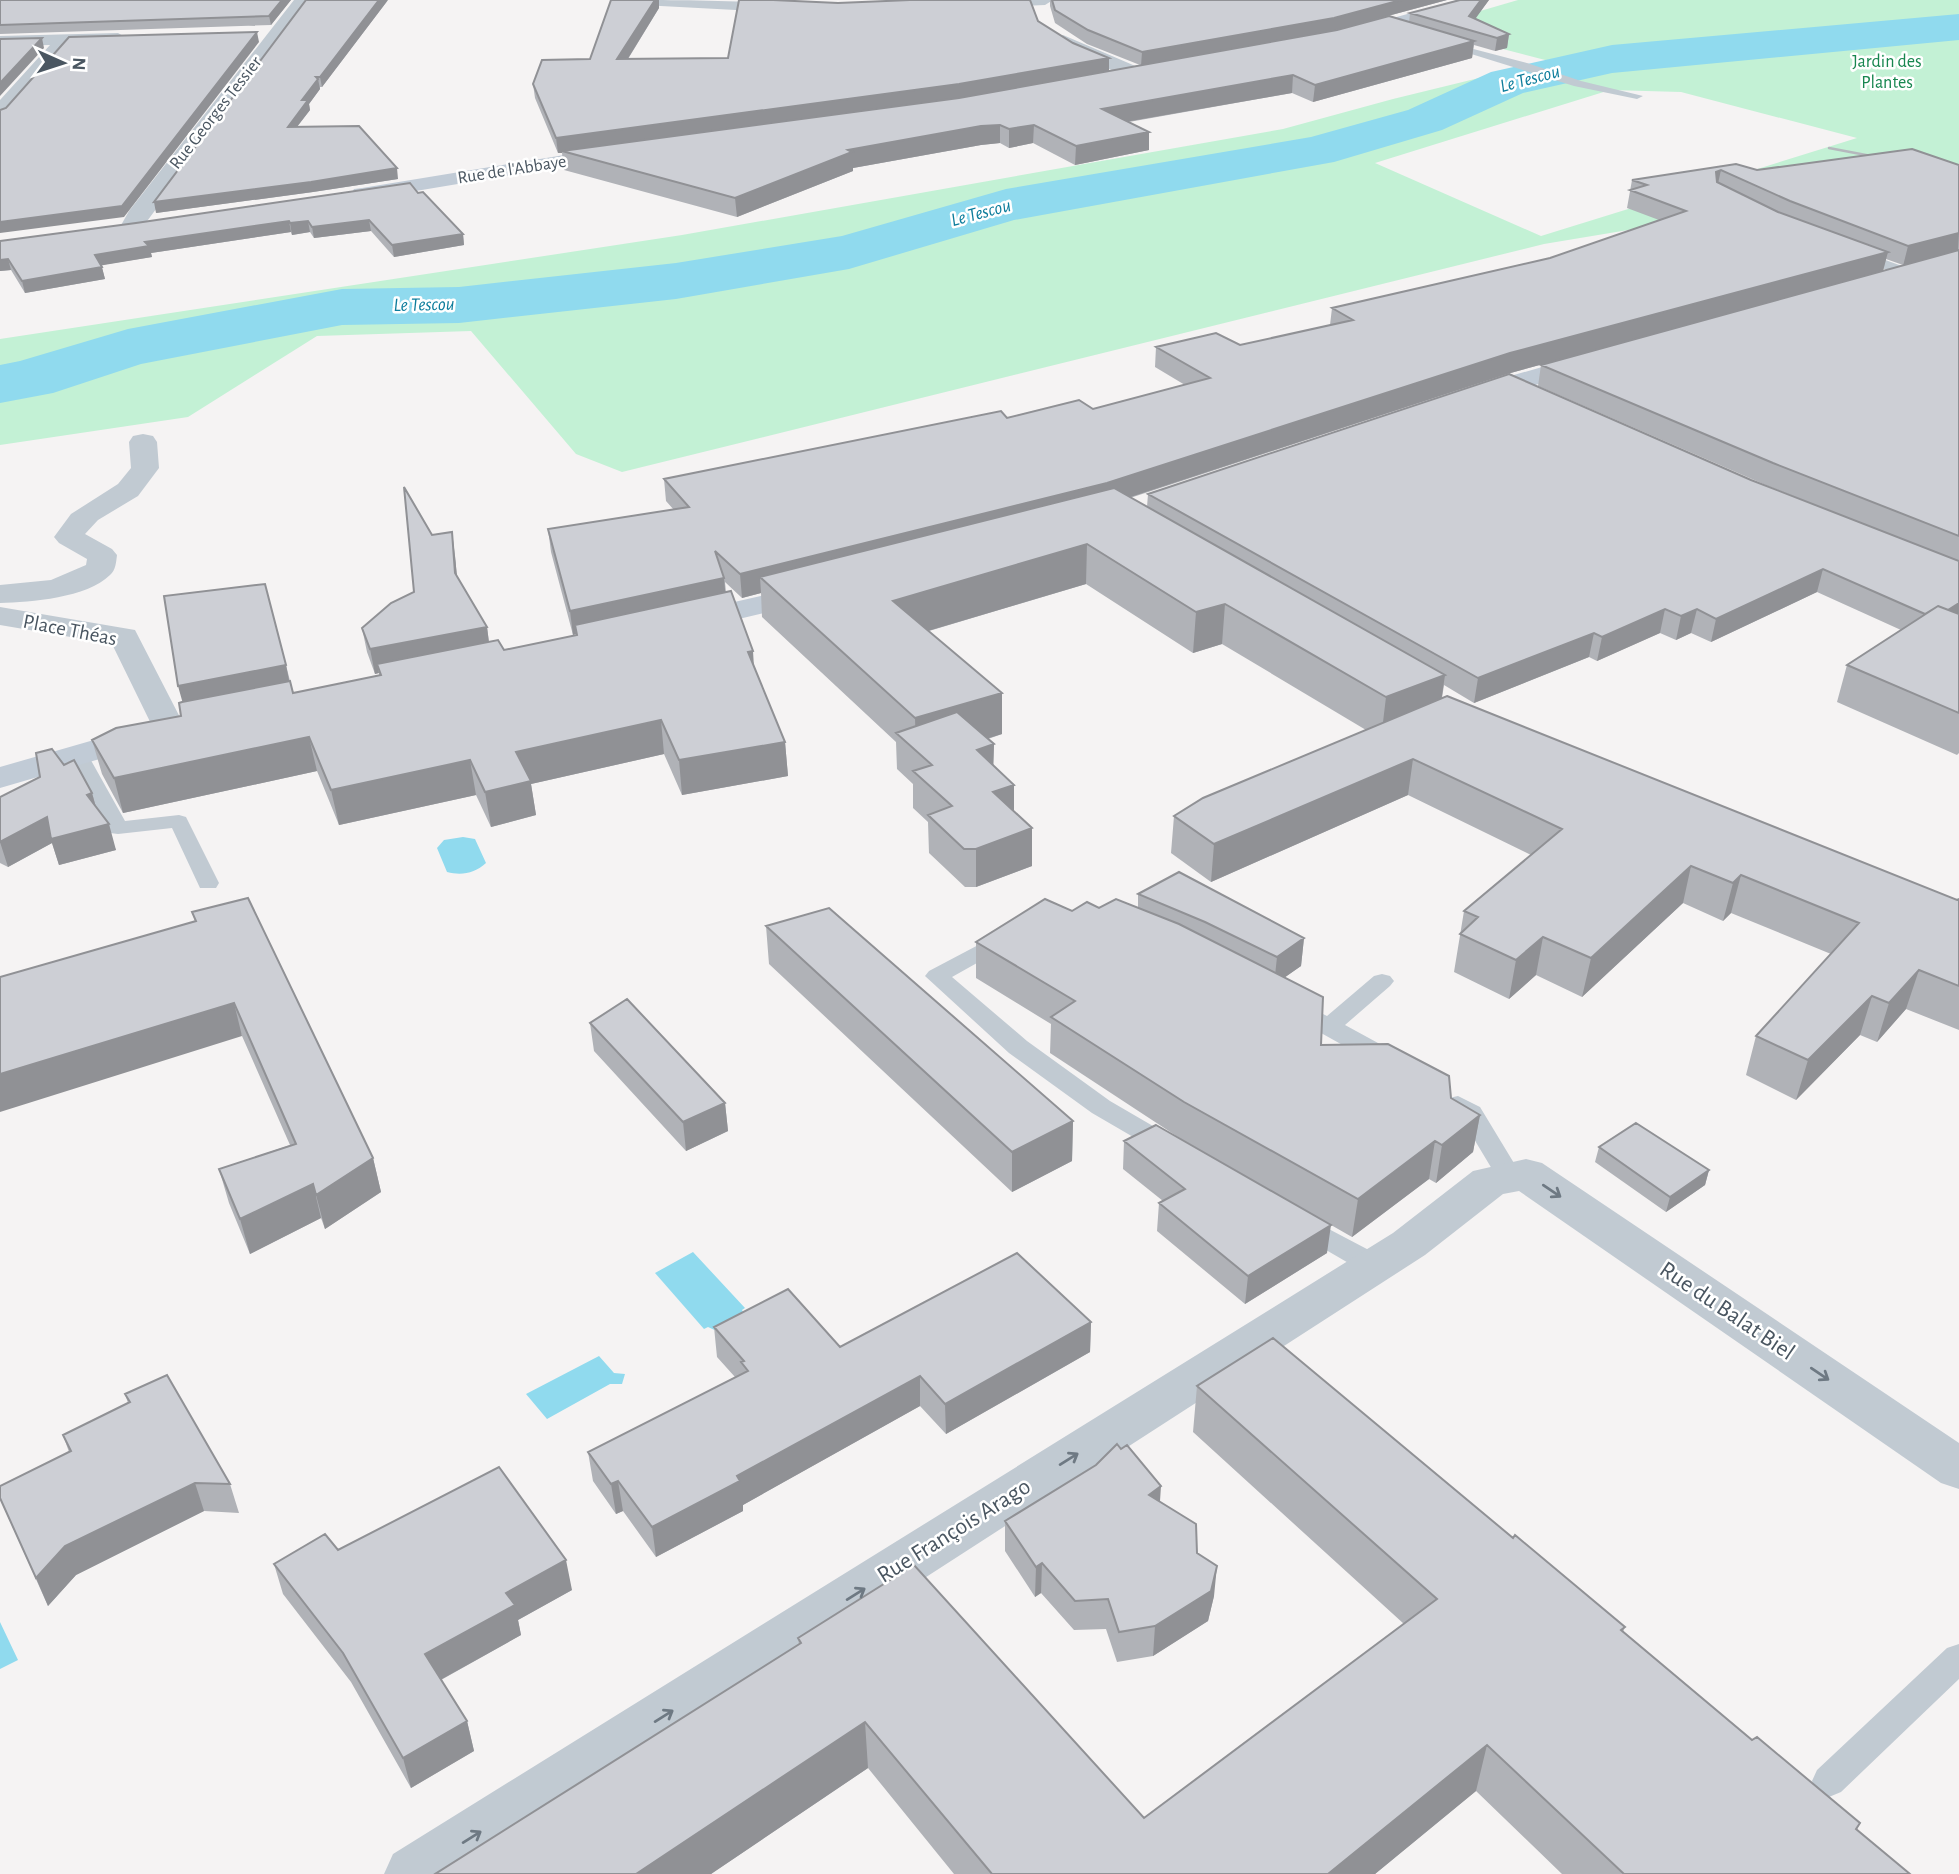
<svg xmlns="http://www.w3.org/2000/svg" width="1959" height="1874" font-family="'Alegreya Sans',sans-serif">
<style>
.green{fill:#c3f1d5;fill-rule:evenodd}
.water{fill:#90daee}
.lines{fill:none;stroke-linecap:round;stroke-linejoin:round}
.river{fill:#90daee;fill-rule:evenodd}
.service{fill:#c1cad2;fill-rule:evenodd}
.minor{fill:#c1cad2;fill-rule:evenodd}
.secondary{fill:#c1cbd6;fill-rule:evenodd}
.rail{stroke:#b5b8bd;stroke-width:2.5}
.wall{fill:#b0b2b7;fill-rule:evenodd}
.shaded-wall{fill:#909195}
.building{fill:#cdcfd5;stroke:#909195;stroke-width:2}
.oneway{stroke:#6e7983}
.labels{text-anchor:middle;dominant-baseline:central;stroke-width:5;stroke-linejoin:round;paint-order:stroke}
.far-park-label{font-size:18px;fill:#17864f;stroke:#fff}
.far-street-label{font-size:18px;fill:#4a5661;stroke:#fff}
.far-water-label{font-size:19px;font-style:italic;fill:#0c7c9b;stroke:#fff}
.street-label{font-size:21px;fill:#4a5661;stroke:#fff}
.near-street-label{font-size:24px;fill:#4a5661;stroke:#fff}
</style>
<rect width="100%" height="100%" fill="#f5f3f3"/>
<path class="green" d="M1518,0H1959V168L1922,181L1544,244L622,472L576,454L471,331L317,336L188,417L0,445V339L682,235L1283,129L1393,99L1549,61L1422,28ZM1610,90L1681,92L1857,138L1541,236L1375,163Z"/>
<path class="water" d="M463,837L475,839L486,863C475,873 462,876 447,872L437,848L444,840Z
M693,1252L745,1308L742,1310L744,1314L719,1332L708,1327L704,1329L655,1273Z
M599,1356L614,1373L625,1374L622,1384H610L547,1419L526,1394Z
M0,1622L18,1660L0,1669Z"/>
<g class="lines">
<path class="river" d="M1959,14V40L1612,73L1523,93L1442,130L1334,162L1014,220L849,269L676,299L459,323L342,325L141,364L53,393L0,403V365L20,361L128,329L342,289L459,287L676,263L842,236L1006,189L1311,137L1408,110L1491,72L1612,45Z"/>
<path class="service" d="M1439,40L1527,63L1581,81L1643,96L1637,99L1574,86L1439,44Z
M1855,249L1913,270L1915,273L1908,277L1903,276L1850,256L1848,253Z
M78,749L85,751L88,755L125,821L179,815L186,817L219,883L216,888H200L172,828L118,834L110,833L68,755L71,751Z
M1001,933L1009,935L1012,940L1009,945L952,977L1027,1041L1110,1101L1177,1140L1181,1146L1177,1152L1168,1155L1159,1152L1092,1113L1009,1053L925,976L929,971Z
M1382,974L1390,976L1394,981L1390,986L1345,1025L1400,1055L1403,1061L1400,1067L1391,1069L1382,1067L1287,1014L1283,1009L1287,1004L1295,1002L1303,1004L1327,1016L1374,976Z
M1458,1096L1480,1107L1523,1178L1519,1184L1510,1187L1501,1184L1462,1119L1445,1104L1449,1098Z
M1304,1216L1384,1258L1388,1265L1384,1272L1374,1275L1364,1272L1295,1232L1291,1225L1295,1218Z
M1959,1644V1679L1841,1792L1829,1797L1817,1792L1812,1781L1817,1770L1947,1648Z"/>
<path class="minor" d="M294,0H311L139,232H123L120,227L129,211Z
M634,0C658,0 787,0 799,8L790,13L642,5Z
M971,0H1053L1045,5L977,8L971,7L969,3Z
M118,33L127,38L124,42L70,45L7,116L0,118V100L50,45L0,46V36Z
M1063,35L1147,71L1149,75L1140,81L1133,79L1074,54L1054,40Z
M143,434L153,436L157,442L159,468L138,496L98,520L85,534L112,549L117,555C116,562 116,570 110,575C87,598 31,602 0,603V585L51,580L86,565L87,559L59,543L54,537L71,514L118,484L131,468L129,442L133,436Z
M0,607L135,630L186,729L181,736L169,739L157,736L112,644L0,625Z
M1526,1159L1542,1163L1959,1443V1489L1941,1483L1519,1191L1503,1194L1425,1255L466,1874H384L393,1854L1393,1233L1473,1171Z"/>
<path class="secondary" d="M1457,0H1484L1482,4L1359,39L1353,40L1344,35L1347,31Z
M613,147L620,149L623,153L620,157L362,200L354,199L351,194L354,189L362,188Z
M1591,353L1600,356L1604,361L1600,366L1474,403L1465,401L1461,395L1465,389Z
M813,584L824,587L828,593L824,599L688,631L677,629L672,622L677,615Z
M146,725L158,728L163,735L158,742L0,788V767Z"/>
<path class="rail" d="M1829,148L1887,159"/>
</g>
<path class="wall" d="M0,0H291L271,25L0,34Z
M388,0L322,87H320V89L309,104L310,110L297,127L398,179L313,192L156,213Z
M611,0H659V8L628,59L728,58L1038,21L1109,71L1140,65L1087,44L1055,23L1050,6V0H1447L1362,23L1409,22L1410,13L1461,0H1489L1475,18L1509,34L1507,48L1495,51L1474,45L1472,58L1313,102L1292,93L1129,122L1149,132V150L1075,165L1033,143L1009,148L1000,143L981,145L853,168V171L737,217L564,170L562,153H558L535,98L533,84L590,59Z
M1736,164L1757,170L1959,165V753L1957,755L1837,702L1847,665L1901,630L1817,592L1711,642L1691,633L1676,640L1660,633L1597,661L1589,657L1474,703L1444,685L1442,698L1957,900L1959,899V1030L1906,1009L1877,1042L1860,1035L1796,1100L1746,1075L1756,1036L1831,954L1731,913L1723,921L1683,903L1582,997L1536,975L1509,999L1454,972L1464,911L1531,855L1408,795L1211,882L1171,853L1174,816L1366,730L1222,644L1193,653L1086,584L929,631L1002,693V734L988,739L994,744L993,765L1014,785V811L1032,828V866L976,887H965L929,853L928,822L913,808V784L897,769L896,742L762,617L761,593L742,598L725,582L726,592L753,651V664L785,742L788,776L682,795L664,754L531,784L536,815L491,827L476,795L339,825L317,771L123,813L102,774L92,740L181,716L286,665L293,693L379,676V673L375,674L367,652L362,628L414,592L432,535L455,556L457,577L487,627L489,642L504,650L576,636V634L573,635L551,552L548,529L674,510L666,501L664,479L1007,418L1093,409L1185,385L1155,367L1156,347L1240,345L1330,325L1332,308L1550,258L1659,220L1627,208L1632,180ZM1886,259L1903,265L1883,271ZM1815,290L1541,365L1538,386L1768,486L1848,518L1751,480L1148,494L1147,507L1130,498L1507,374Z
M418,193L463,234L464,245L394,257L371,231L314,238L310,232L292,235L291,232L151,253L152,257L101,265L105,279L25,293L11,270L0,271V241Z
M64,765L92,793L96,807L116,850L59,865L52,843L8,867L0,863V797Z
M1138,894L1304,938L1301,966L1285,977L1321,1045L1451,1098L1480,1115L1473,1152L1436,1183L1429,1179L1352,1237L1181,1139L1050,1053L1051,1024L976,978V942L1072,911L1099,908L1138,907Z
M192,912L373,1158L381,1192L325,1229L321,1218L250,1254L229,1203L219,1169L290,1145L242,1036L195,921Z
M766,926L1073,1121L1072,1161L1012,1192L769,964Z
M590,1023L725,1103L728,1131L686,1151L594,1051Z
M1124,1141L1327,1253L1245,1304L1157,1231L1159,1203L1163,1201L1123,1169Z
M1599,1147L1709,1170L1705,1185L1666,1212L1595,1162Z
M1091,1322L1090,1352L946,1434L920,1406L743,1505V1511L656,1557L623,1511L616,1514L593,1481L588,1452L735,1377L717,1357L714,1327L840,1347Z
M1197,1386L1513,1538L1625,1627L1623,1632L1752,1740L1860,1823L1857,1830L1910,1874H1562L1476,1791L1375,1874H954L868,1768L711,1874H435L799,1645L798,1638L1144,1818L1404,1624L1193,1432Z
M125,1394L230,1484L239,1513L204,1511L76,1575L48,1606L0,1499L69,1452L63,1435L128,1403Z
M1160,1502L1197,1553L1214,1596L1208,1621L1153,1656L1117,1662L1106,1629L1074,1630L1041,1593L1035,1597L1005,1551V1521Z
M338,1550L572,1590L518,1620L521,1635L441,1680L467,1721L474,1751L411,1788L351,1682L283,1594L274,1564Z"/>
<path class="shaded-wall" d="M282,0H291L271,25L269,16Z
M379,0H388L322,87L320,77Z
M655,0H659V8L619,73L617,59Z
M1401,0H1447L1332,31L1141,66L1142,52Z
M1481,0H1489L1468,29L1469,16Z
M257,32L259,42L124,217L0,233V222Z
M1509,34L1507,48L1495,51L1497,38Z
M42,38L44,48L0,96V83Z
M1474,41L1472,58L1313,102L1315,85Z
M1109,58V72L959,98L562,151V153H558L556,138Z
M1293,75L1292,93L1102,126V109Z
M318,79L320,89L309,104L310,110L289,137L288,127L302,100Z
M1000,125V143L981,145L853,168V171L737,217L735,198L848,150L981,126Z
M1034,125L1033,143L1009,148V129Z
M1149,132V150L1075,165L1076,146Z
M397,168L398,179L313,192L156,213L154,202Z
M1721,170L1717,188L1716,172Z
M369,220L371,231L314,238L312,227Z
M289,221L291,232L151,253L152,257L98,266L95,255L145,242Z
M308,221L310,232L292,235L290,223Z
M1959,233L1958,250L1903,266L1908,246Z
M463,234L464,245L394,257L392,245Z
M1888,252L1883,271L1507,374L1106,505L760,577L761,593L742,598L740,574L1510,353Z
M8,259L11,270L0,271V260Z
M102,267L105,279L25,293L22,281Z
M452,532L455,556L459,597L455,573Z
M1087,544L1086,584L894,641L893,601Z
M1823,569L1817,592L1711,642L1716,619Z
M724,578L726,601L575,625L576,634L573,635L570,611Z
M1959,603V623L1934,618Z
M1225,604L1222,644L1193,653L1196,612Z
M1665,609L1660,633L1597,661L1602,637Z
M1697,609L1691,633L1676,640L1681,616Z
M487,627L490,651L377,664L379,673L375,674L370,649Z
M1594,633L1589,657L1474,703L1478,678Z
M753,651L755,684L748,652Z
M286,665L291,690L185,711L178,686Z
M1445,675L1439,716L1381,739L1386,697Z
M1002,693V734L924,758L916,751L915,718Z
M661,720L664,754L531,784L536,815L491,827L485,792L516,752Z
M309,737L317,771L123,813L114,778Z
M785,742L788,776L682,795L679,760Z
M994,744L993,780L977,750Z
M1413,759L1408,795L1211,882L1214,844Z
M470,760L476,795L339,825L331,790Z
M1014,785V822L993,792Z
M92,793L99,818L87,795Z
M47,817L109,824L116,850L59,865L52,843L8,867L0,842Z
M1032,828V866L976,887V849Z
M1691,866L1683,903L1582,997L1591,958Z
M1741,875L1731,913L1723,921L1733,883Z
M1543,937L1536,975L1509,999L1516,960Z
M1304,938L1301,966L1274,985L1277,957Z
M1919,970L1906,1009L1877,1042L1889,1003Z
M1872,996L1860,1035L1796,1100L1808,1060Z
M234,1003L242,1036L0,1112V1074Z
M725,1103L728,1131L686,1151L683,1122Z
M1480,1115L1473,1152L1436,1183L1442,1145Z
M1073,1121L1072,1161L1012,1192V1152Z
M1435,1141L1429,1179L1352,1237L1358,1199Z
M373,1158L381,1192L325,1229L316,1195Z
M1709,1170L1705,1185L1666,1212L1670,1197Z
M313,1184L321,1218L250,1254L240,1219Z
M1331,1225L1327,1253L1245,1304L1248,1276Z
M1091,1322L1090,1352L946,1434L945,1404Z
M920,1376V1406L743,1505V1511L656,1557L652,1527L737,1476Z
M618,1481L623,1511L616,1514L611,1484Z
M195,1483L204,1511L76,1575L48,1606L36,1578L65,1546Z
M1161,1486L1159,1516L1149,1495Z
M566,1560L572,1590L518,1620L521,1635L433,1684L425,1654L506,1593Z
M1042,1563L1041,1593L1035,1597L1036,1567Z
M1217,1566L1214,1596L1208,1621L1153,1656L1155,1626Z
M467,1721L474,1751L411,1788L403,1758Z
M865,1722L868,1768L711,1874H636Z
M1487,1745L1476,1791L1375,1874H1328Z"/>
<path class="building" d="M0,0H282L269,16L0,25Z
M306,0H379L320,77H316L318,79L302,100H308L288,127L359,126L397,168L311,182L154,202Z
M611,0H655L617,59L728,58L739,0H773L838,3L910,0H1030L1038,21L1073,43L1109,58L959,84L556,138L533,84L542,60L590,59Z
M1052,0H1401L1334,18L1142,52L1088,30L1055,10Z
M1460,0H1481L1469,16L1509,34L1497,38L1410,13Z
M1389,16L1474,41L1315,85L1293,75L1102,109L1149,132L1076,146L1034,125L1009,129L1000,125L981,126L848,150L852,152L735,198L562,151L959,98L1337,30Z
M257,32L122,206L0,222V110L6,108L69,37Z
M42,38L0,83V39Z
M1912,149L1959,165V233L1908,246L1790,201L1721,170L1716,172L1717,182L1778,212L1888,252L1510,353L1107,483L740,574L715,551L724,578L570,611L548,529L689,507L664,479L1001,411L1007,418L1079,400L1093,409L1210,378L1156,347L1216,333L1240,345L1353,320L1332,308L1550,258L1686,211L1630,190L1647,185L1632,180L1736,164L1757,170Z
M410,183L418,193L423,192L463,234L392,245L369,220L312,227L308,221L290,223L289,221L145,242L149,246L95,255L102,267L22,281L8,259L0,260V241L136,223Z
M1959,250V536L1773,463L1541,365Z
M1509,374L1751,480L1959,561V603L1948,610L1938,606L1925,614L1823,569L1716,619L1697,609L1681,616L1665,609L1602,637L1594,633L1478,678L1148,494Z
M404,487L432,535L452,532L455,573L487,627L370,649L362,628L391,603L414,592Z
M1114,488L1445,675L1386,697L1225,604L1196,612L1087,544L893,601L1002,693L915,718L760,577Z
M265,584L286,665L178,686L164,596Z
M731,591L753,651L748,652L785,742L679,760L661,720L516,752L531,781L485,792L470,760L331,790L309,737L114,778L92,740L116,728L181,716L179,703L182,702L290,681L293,693L381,675L377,664L498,640L504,650L577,635L575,625Z
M1938,606L1959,614V713L1847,665Z
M1447,696L1957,900L1959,899V986L1919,970L1889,1003L1872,996L1808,1060L1756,1036L1859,923L1741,875L1733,883L1691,866L1591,958L1543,937L1516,960L1460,934L1478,917L1464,911L1562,829L1413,759L1214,844L1174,816L1203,798Z
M957,712L994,744L977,750L1014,785L993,792L1032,828L976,849H964L928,815L952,806L913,771L932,765L896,733Z
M52,749L64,765L74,760L92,793L87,795L109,824L51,839L47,817L0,842V797L40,777L36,753Z
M1179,872L1304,938L1277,957L1205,922L1138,894Z
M248,898L373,1158L316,1195L313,1184L240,1219L219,1169L296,1144L234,1003L0,1074V977L196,921L192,912Z
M1045,899L1072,911L1087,902L1099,908L1116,899L1179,924L1323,997L1321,1045L1388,1044L1449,1076L1451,1098L1480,1115L1442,1145L1435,1141L1358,1199L1184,1102L1051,1017L1075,1001L976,942Z
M829,908L1073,1121L1012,1152L766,926Z
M627,999L725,1103L683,1122L590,1023Z
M1636,1123L1709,1170L1670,1197L1599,1147Z
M1156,1125L1331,1225L1248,1276L1159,1203L1185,1189L1124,1141Z
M1017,1253L1091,1322L945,1404L920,1376L737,1476L740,1481L652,1527L618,1481L611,1484L588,1452L748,1371L741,1362L744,1361L714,1327L788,1289L840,1347Z
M1273,1338L1513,1538L1515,1535L1625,1627L1621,1630L1752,1740L1757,1737L1860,1823L1856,1829L1910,1874H1624L1487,1745L1328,1874H992L865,1722L636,1874H435L801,1643L798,1638L914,1565L1144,1818L1437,1599L1197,1386Z
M167,1375L230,1484L195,1483L65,1546L36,1578L0,1498V1486L71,1451L63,1435L130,1402L125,1394Z
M1117,1444L1121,1449L1127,1445L1161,1486L1149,1495L1196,1524L1197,1553L1217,1566L1211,1591L1155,1626L1119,1632L1108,1599L1075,1601L1042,1563L1036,1567L1005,1521L1096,1465Z
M499,1467L566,1560L506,1593L515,1605L425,1654L467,1721L403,1758L343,1653L274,1564L325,1534L338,1550Z"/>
<defs><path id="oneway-shaft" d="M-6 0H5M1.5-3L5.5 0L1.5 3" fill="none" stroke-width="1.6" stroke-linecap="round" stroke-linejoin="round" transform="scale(1.75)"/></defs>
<g class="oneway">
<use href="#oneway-shaft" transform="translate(1552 1191) rotate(34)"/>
<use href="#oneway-shaft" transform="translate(1820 1374) rotate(34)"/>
<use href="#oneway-shaft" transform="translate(1069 1459) rotate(-32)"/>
<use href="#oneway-shaft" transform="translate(856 1594) rotate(-32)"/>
<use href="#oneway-shaft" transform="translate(664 1716) rotate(-32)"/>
<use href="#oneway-shaft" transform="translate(472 1837) rotate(-32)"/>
</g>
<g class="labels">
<g class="far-park-label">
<text x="1887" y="62">Jardin des<tspan x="1887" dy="21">Plantes</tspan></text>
</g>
<g class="far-street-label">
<text transform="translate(216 113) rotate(-52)">Rue Georges Tessier</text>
<text transform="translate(512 170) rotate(-9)">Rue de l'Abbaye</text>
</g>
<g class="far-water-label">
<text transform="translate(1530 79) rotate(-15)">Le Tescou</text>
<text transform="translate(981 213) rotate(-15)">Le Tescou</text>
<text transform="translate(424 305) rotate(-1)">Le Tescou</text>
</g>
<g class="street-label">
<text transform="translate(70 630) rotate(11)">Place Théas</text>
</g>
<g class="near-street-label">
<text transform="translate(1727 1311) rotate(34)">Rue du Balat Biel</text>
<text transform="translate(954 1531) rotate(-32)">Rue François Arago</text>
</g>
</g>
<g transform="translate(63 63) rotate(93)" stroke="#ffffff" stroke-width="5" paint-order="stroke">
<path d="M0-5L12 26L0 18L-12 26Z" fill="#4a5661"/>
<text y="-10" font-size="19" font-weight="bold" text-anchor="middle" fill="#4a5661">N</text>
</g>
</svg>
